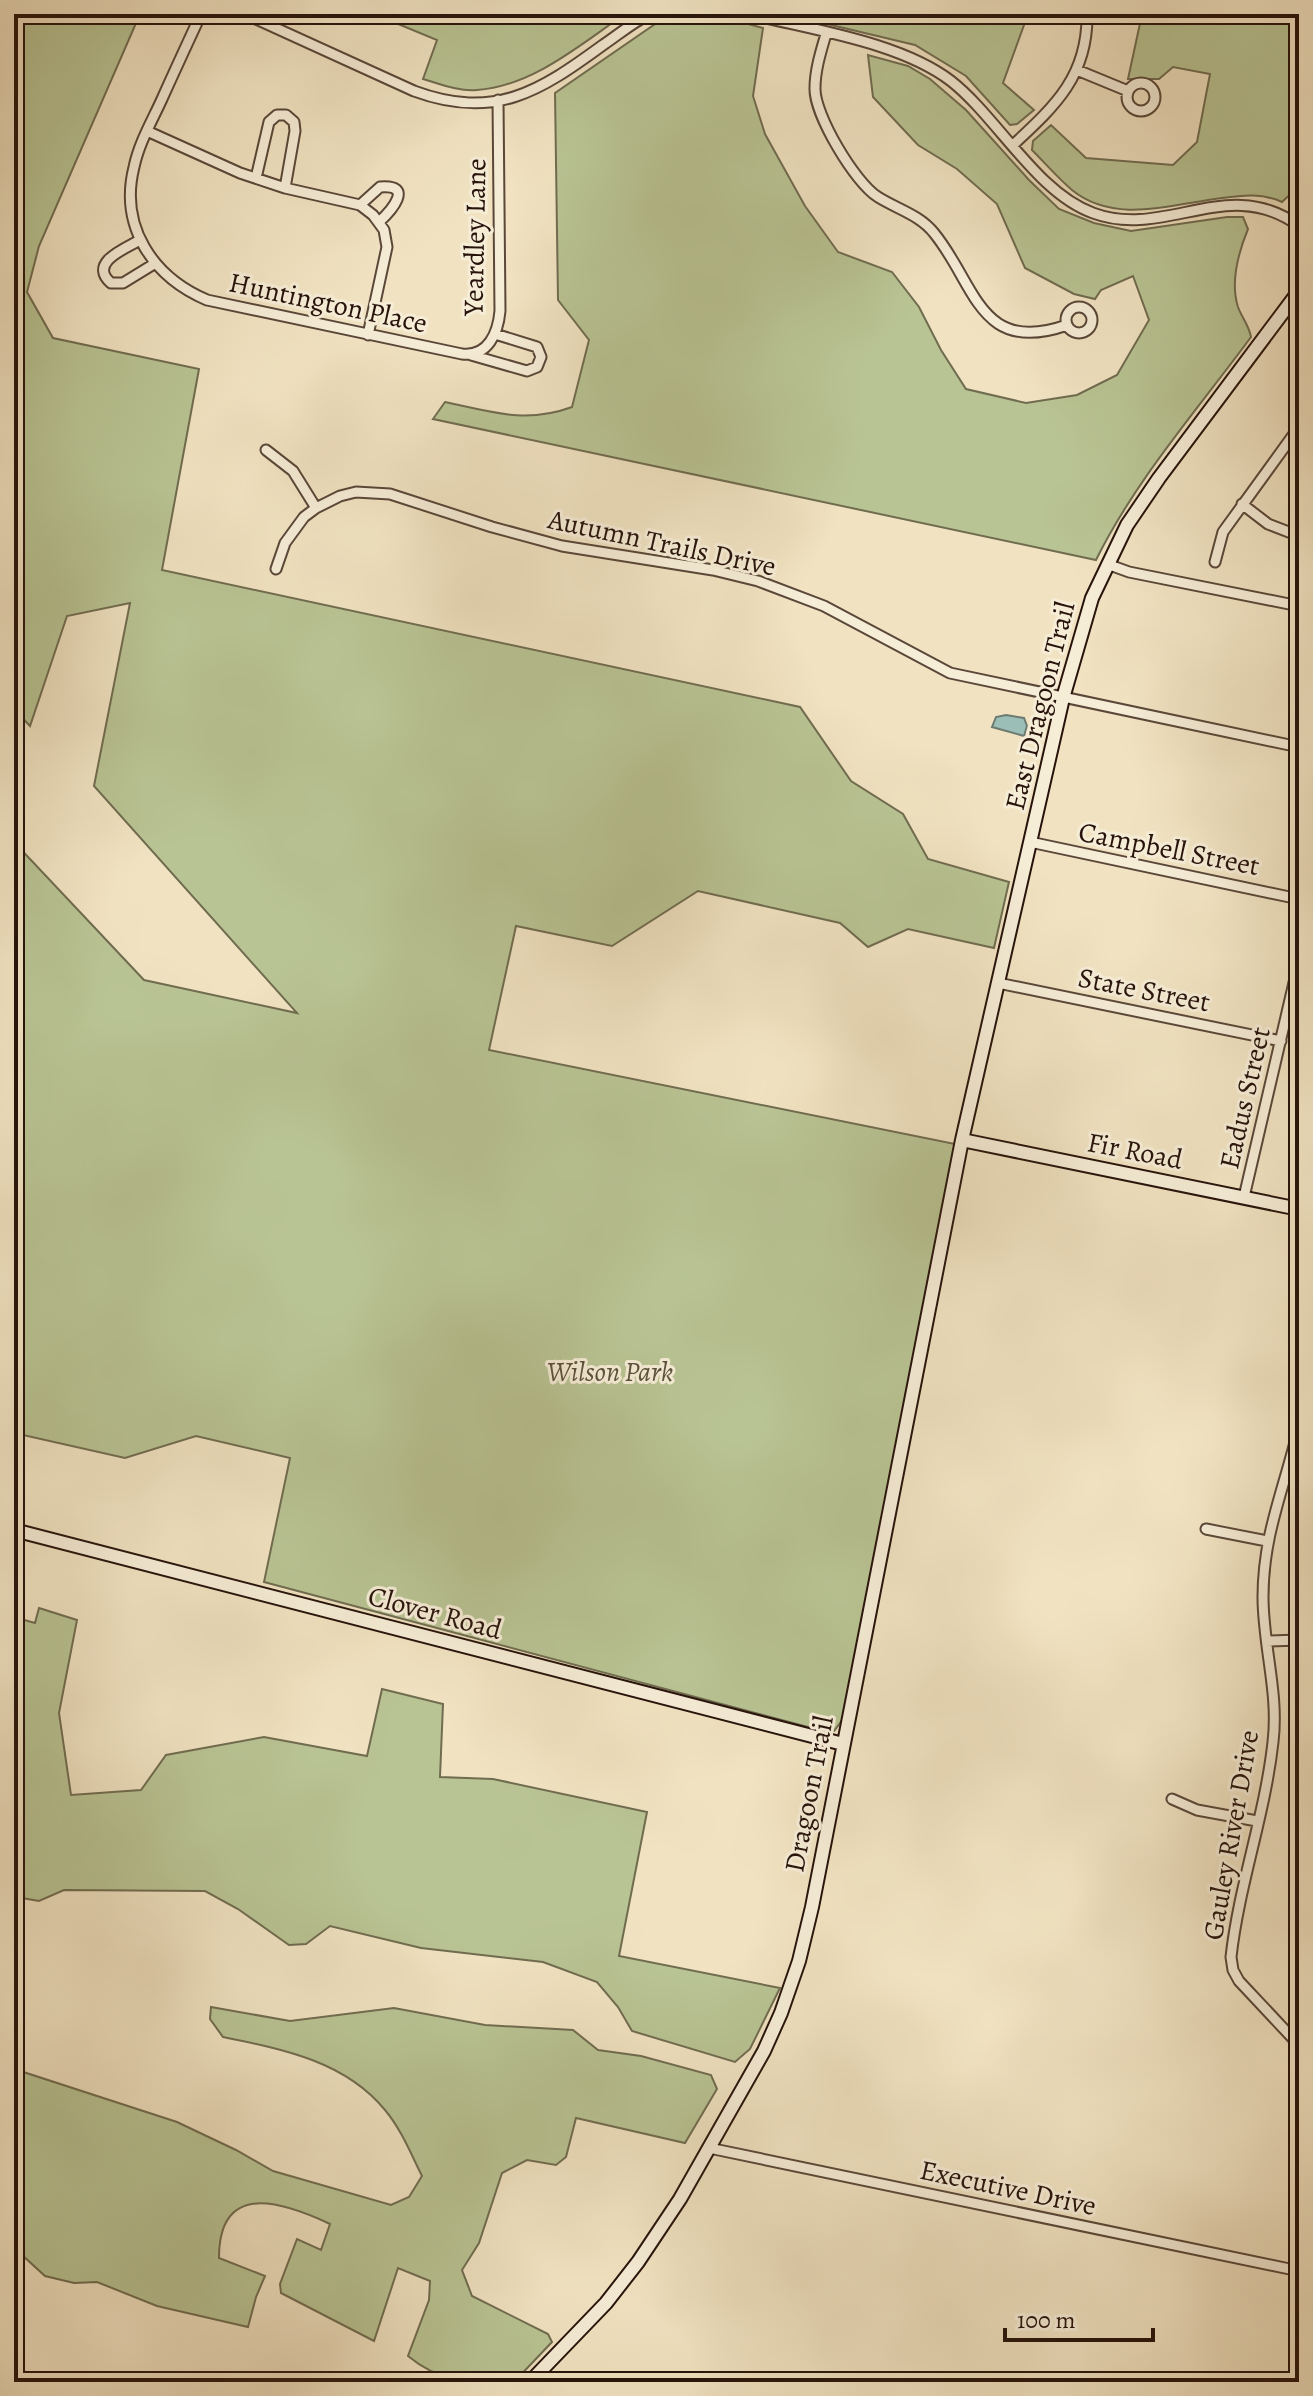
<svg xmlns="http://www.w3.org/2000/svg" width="1313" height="2396" font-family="Alegreya,serif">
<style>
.green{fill:#b9c494;stroke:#706c50;stroke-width:2}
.water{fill:#9bbeb6;stroke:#6d7a72;stroke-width:2}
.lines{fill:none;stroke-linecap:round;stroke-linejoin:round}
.street-casing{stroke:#5a4739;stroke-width:13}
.secondary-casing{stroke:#27130b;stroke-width:16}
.street{stroke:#f6edd7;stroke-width:9}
.secondary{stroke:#f6edd7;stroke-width:12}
.labels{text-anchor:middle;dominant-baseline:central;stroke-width:6;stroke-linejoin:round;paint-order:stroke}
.street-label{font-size:28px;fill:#27130b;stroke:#f6edd7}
.park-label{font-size:28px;font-style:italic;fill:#5a513b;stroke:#f6edd7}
</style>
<rect width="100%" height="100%" fill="#f1e3c2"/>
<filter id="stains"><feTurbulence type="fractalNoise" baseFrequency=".0025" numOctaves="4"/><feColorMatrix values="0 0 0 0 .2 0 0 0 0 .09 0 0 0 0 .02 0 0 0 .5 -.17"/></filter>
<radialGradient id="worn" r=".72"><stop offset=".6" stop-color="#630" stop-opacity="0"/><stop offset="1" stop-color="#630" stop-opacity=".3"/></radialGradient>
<path class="green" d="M14,14H140L39,246L27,292L53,338L199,369L162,570L800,707L851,781L903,814L928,859L1009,882L994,948L908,929L868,947L840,923L698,891L612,946L516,926L489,1050L955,1144L843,1719L834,1731L827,1732L264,1582L290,1458L196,1436L125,1458L14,1433V842L144,980L297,1013L94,786L130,603L67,616L30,726L14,709Z
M374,14H625C581,44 533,86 477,90C460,92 440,84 423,79L437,40Z
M785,14H1028L1003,83L1034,110L1017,124L1010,125L966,76L915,45Z
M1142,14H1285L1287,20L1299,15V186L1282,202C1262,193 1244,195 1222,198C1173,204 1115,225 1072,190C1058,178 1045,163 1032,150L1033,141L1051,125L1086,158L1173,165L1197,142L1210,74L1173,67L1159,79H1128Z
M695,15L730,19L763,28L753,96L765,134L805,206L838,252L892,272L919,307L941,350L966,389L1026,403L1077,395L1117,375L1149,320L1133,276L1101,290L1095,299L1074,294L1025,268L997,204L957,169L918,145L873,97L868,55L908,66L930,79L966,110L1029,180L1059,209L1094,223L1131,231L1227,217H1243L1248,229C1239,251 1230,282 1238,307C1242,318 1249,325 1251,337C1198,409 1136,479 1096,560L433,419L445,402C492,412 526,424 572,407L589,340L558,300L555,93L661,20Z
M39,1608L77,1620L59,1713L71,1795L141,1790L166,1755L264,1737L367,1756L382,1689L443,1704L440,1777L493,1779L647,1812L619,1956L780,1988L750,2049L735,2062L632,2031L618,2007L597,1982L543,1962L421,1948L330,1926L306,1944L289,1945L238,1909L205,1891L64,1890L39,1901L22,1898L14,1889V1617L35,1623Z
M211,2007L290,2021L394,2008L485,2025L573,2030L598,2050L641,2056L711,2075L717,2089L685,2143L576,2118L566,2157L556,2165L527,2160L502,2173L479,2243L462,2270L472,2296L548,2334L552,2342L514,2382C472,2382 443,2385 408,2356L429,2300L430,2281L398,2268L374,2341L281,2293L280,2284L297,2239L321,2250L330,2224C283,2202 219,2180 219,2258L265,2276L256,2297L248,2327L157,2306L97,2282L74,2283L45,2276L22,2255L14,2253V2069L177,2122L236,2150L273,2171L391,2205L409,2197L422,2176C411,2154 401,2129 385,2110C345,2061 282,2049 223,2037L210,2019Z"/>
<path class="water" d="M1006,715L1024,718L1027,726L1024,736L992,727L996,717Z"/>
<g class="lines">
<g class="street-casing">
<path id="street" d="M201,14C188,42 175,70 162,99C152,121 139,143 134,167C119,227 153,277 207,300L462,354C488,357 498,333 500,311L498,100
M245,14L414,91C495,121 540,91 603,45C618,35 633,22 650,14
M750,14C812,30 900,42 951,81C998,118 1037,193 1093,213C1165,240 1229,174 1299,226
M826,34C821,51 815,70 815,88C814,114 855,183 878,197C897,209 920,215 934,233C976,284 979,356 1067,325
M1077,70L1128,91
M1127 97a14 14 0 1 1 28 0a14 14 0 1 1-28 0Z
M147,131L240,173L285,188L360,205L373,215L384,230L387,247L368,335
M1013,145C1055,106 1088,76 1087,14
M256,178L269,122L277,115H286L294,122L295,131L285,188
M360,205L380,187C415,184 391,211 379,222
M140,240C124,249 88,263 111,283H123L154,264
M1066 320a13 13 0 1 1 26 0a13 13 0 1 1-26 0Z
M471,355L527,371L537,367L541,357L537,347L495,334
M266,450L293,471L316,508
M1242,504L1268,524L1299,536
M1215,562L1223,532L1299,427
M1107,564L1129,572L1299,606
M276,569L285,543L304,517L316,508L340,496L356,492L390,494L492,527L562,546L713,570L758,581L824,606L950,673L1299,747
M1030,842L1299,899
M998,983L1281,1041
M1244,1197L1299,961
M1299,1426C1285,1487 1263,1533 1263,1597C1263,1646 1279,1693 1273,1742C1265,1815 1239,1885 1231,1957L1233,1970L1239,1981L1299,2045
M1206,1529L1267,1541
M1267,1641L1299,1640
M1172,1799L1197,1810L1257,1821
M709,2148L1299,2271
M14,2375L49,2382"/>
</g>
<g class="secondary-casing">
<path id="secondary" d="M962,1140L1299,1209
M14,1530L843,1744
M530,2382L606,2303L638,2262L680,2199L764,2051L781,2013L799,1961L812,1907L962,1140L1063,698L1092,598L1127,525L1159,478L1299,291"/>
</g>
<use href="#street" class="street"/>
<use href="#secondary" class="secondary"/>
</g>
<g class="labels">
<g class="street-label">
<text transform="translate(475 237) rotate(-89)">Yeardley Lane</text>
<text transform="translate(328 303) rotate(12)">Huntington Place</text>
<text transform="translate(662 543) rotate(12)">Autumn Trails Drive</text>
<text transform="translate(1040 706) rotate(-76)">East Dragoon Trail</text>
<text transform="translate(1169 849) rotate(11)">Campbell Street</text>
<text transform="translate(1144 990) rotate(11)">State Street</text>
<text transform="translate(1245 1098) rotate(-77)">Eadus Street</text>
<text transform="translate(1135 1151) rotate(11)">Fir Road</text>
<text transform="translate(435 1613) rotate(15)">Clover Road</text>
<text transform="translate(809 1794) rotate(-79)">Dragoon Trail</text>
<text transform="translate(1231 1835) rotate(-80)">Gauley River Drive</text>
<text transform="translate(1008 2188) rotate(12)">Executive Drive</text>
</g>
<g class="park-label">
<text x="610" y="1372">Wilson Park</text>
</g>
</g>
<rect width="1313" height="2396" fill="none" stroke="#f1e3c2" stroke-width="48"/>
<rect x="16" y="16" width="1281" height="2364" fill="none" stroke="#27130b" stroke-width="4"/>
<rect x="24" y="24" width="1265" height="2348" fill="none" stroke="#27130b" stroke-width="2"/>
<path d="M1005 2328v12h148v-12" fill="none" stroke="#27130b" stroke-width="4"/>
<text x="1017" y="2328" font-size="24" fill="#27130b" stroke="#f6edd7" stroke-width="6" paint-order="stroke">100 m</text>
<rect width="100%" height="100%" filter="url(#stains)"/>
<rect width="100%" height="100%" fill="url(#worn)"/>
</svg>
